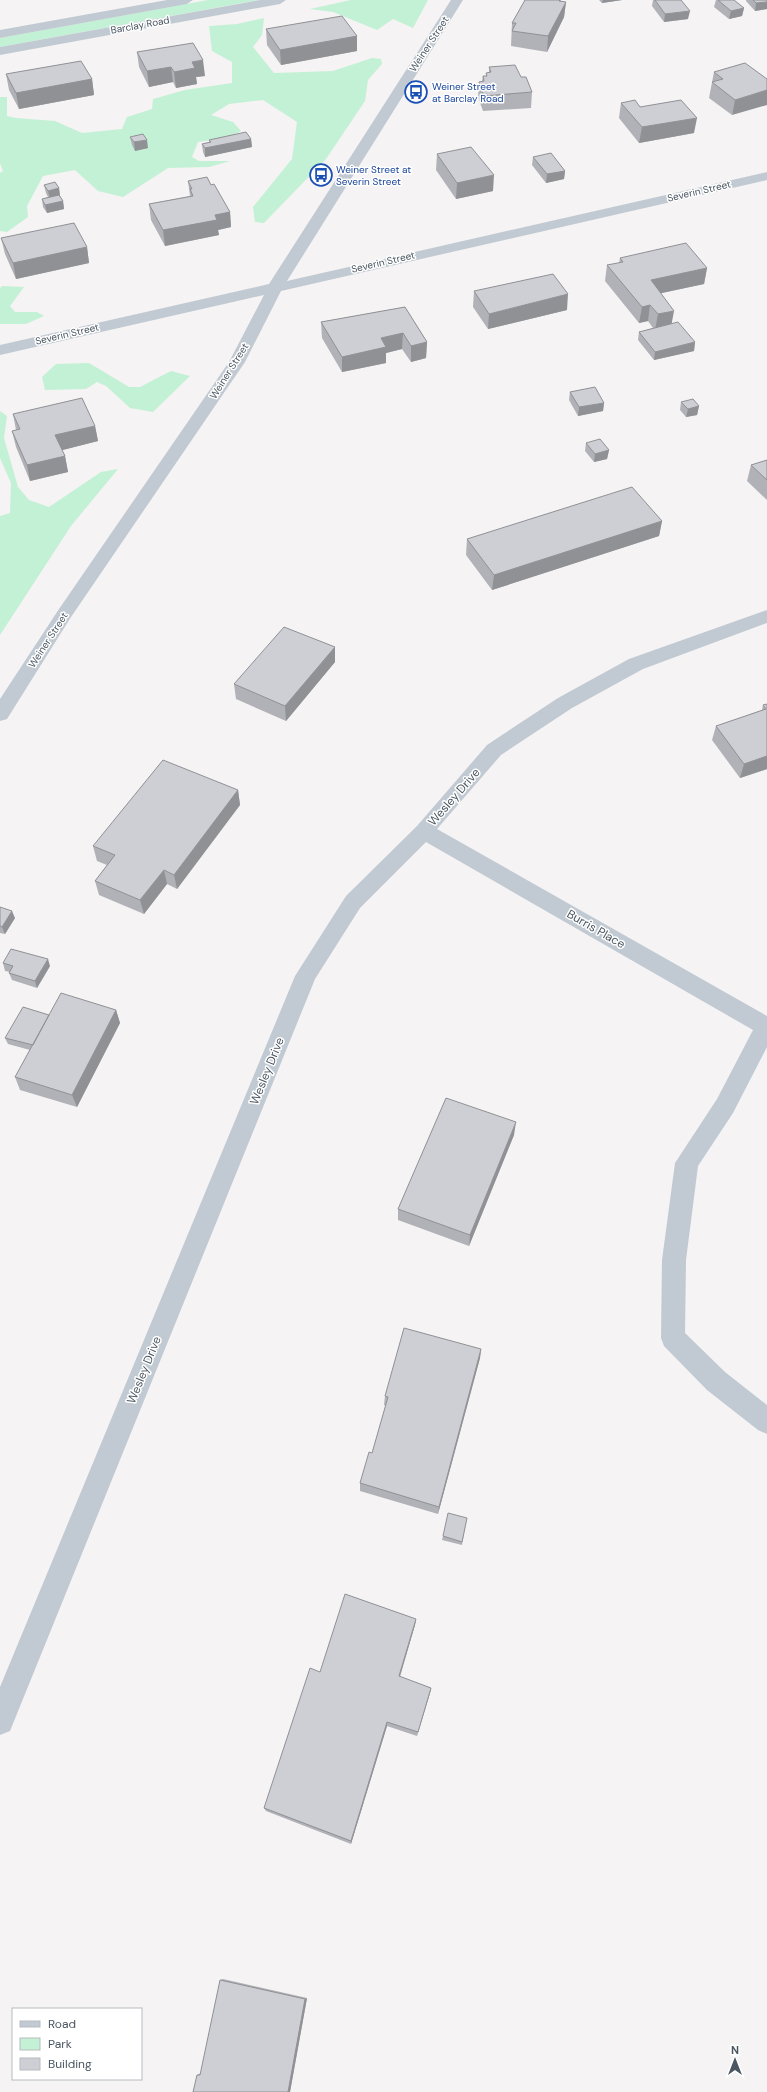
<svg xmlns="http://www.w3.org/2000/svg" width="767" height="2092" font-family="'DM Sans',sans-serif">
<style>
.green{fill:#c3f1d5}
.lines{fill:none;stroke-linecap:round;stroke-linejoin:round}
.minor{fill:#c1cad2;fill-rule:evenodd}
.wall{fill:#b0b2b7}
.shaded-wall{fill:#909195}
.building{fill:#cdcfd5;stroke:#909195}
.labels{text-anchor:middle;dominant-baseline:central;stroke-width:3;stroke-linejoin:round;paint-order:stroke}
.far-street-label{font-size:10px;fill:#4a5661;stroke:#fff}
.far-transit-label{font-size:10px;fill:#164399;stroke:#fff;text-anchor:start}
.street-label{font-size:12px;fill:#4a5661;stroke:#fff}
</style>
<rect width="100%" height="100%" fill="#f5f3f3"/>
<path class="green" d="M208,0H259L0,47V38Z
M351,0H428L413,28L393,19L377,30L333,12L310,9Z
M264,18L262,35L253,47L274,73L333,71L372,58L381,59L382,64L368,80L365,101L326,159L264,223L255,222L253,207L292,159L297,122L263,100L229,104L211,115L233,122L241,131L228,138L198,142L192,157L199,161H230L209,167L168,168L123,197L98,191L75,170L43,176L27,206L28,217L7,232L0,231V173L3,171L0,163V97H7V116L16,118L55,121L82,133L122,129L127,117L152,109L153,99L185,90L232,83V62L212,51L209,26L237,24Z
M2,286L24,287L10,306L15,312H37L44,316L26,324H0V288Z
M89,363L129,387H140L171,371L190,376L153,412L130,408L106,386L97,382L86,389L45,390L42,377L56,364Z
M0,411L7,416L4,438L18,487L29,500L49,507L101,472L118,469L71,526L0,635V516L10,513L11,483L0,458Z"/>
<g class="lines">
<path class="minor" d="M167,0H193L187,4L0,38V30Z
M260,0H286L280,4L0,55V47Z
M451,0H463L287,281L767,172V180L281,291L245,362L71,617L7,719L0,721V699L59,609L229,362L264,295L0,355V345L269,284Z
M767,610V623L643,669L572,708L501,755L437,829L767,1016V1047L733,1113L698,1166L686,1260L685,1333L725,1372L767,1405V1434L758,1430L707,1390L664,1346L661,1338L662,1260L675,1163L717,1099L753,1030L426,842L360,908L315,979L10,1731L0,1735V1687L295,976L346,896L417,826L487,745L558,698L629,659Z"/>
</g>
<path class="wall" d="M525,0H561V2H566L564,17L547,52L511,46L512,23Z
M599,0H622L602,3Z
M653,0H681L688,19L664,22L652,6Z
M716,0H734L744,8L742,16L729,19L714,7Z
M746,0H767V9L755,11L746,1Z
M266,29L357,36V51L281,65L267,45Z
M137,52L205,76L196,77L197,84L176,88L173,82L149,87L139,67Z
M745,63L732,115L709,98L714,72Z
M489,67L521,77L532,92L531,108L483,111L478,97L479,82L482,81L483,76H486V73H489Z
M6,74L92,79L94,95L19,109L9,90Z
M621,103L640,107L694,133L639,143L619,118Z
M130,137L148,148L135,151L132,145Z
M251,139L252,147L205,157L203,152L202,144L209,142V140Z
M437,154L493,191L456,199L436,170Z
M533,157L565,171L564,179L546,183L532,165Z
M188,181L211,185L230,212L231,227L218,230L219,235L165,246L151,220L149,204L190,196Z
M44,185L59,188L60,196L63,201L64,209L47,213L43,207L42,199L48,197L46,193Z
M1,238L87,247L89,263L16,279L5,254Z
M620,258L707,268L704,284L661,293L672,324L695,342L694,351L654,360L638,340L639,332L653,328L648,321L639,323L605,281L607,265L619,263Z
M474,291L567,310L488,329L473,307Z
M405,307L427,342L426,358L411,362L402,349L386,353V363L342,372L322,338L321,322Z
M570,392L604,403L603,411L578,416L569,400Z
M681,402L699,406L697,415L686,417L680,410Z
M13,414L95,426L98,441L62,450L65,456L68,472L30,481L16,447L12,431L16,430Z
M586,443L609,450L607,459L594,462L585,451Z
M767,460V500L747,481L751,465Z
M662,521L659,536L492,590L466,555L467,539Z
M335,647V662L286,721L236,699L234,684Z
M767,704V769L740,778L712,740L716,726L762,710L763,705Z
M238,790L240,805L177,889L167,884L144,914L99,895L95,881L107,865L97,861L93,846Z
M0,907L15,918L5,934L0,933Z
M3,963L50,966L37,988L12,980L9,973L10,972L5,971Z
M116,1010L120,1023L77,1107L20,1090L15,1077L30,1050L8,1044L5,1038L49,1015Z
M514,1135L469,1246L398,1220V1209Z
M481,1349L480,1358L438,1514L360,1491V1483L372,1453L386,1406L384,1405L385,1396Z
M467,1518L462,1545L442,1540L443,1536Z
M416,1619L415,1625L400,1677L431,1688L430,1693L417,1736L387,1726L351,1844L266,1811L264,1808L320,1672Z
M223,1979L307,1998L290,2092H193L197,2075L201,2073L220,1980Z"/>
<path class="shaded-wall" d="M603,0H622L602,3Z
M566,2L564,17L547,52L548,36Z
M767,2V9L755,11L756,3Z
M744,8L742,16L729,19L731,11Z
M690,11L688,19L664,22L665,14Z
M357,36V51L281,65L280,50Z
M203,60L205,76L196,77L197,84L176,88L174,72L192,62Z
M171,67L173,82L149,87L147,71Z
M92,79L94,95L19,109L16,93Z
M767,90V105L732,115L735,100Z
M697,118L694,133L639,143L642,127Z
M251,139L252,147L205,157V148Z
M147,140L148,148L135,151L134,142Z
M565,171L564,179L546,183L547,174Z
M494,175L493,191L456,199L457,183Z
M59,188L60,196L50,199L48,191Z
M63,201L64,209L47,213L45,205Z
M230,212L231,227L218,230L219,235L165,246L163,230L215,215Z
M87,247L89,263L16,279L13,263Z
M707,268L704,284L648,296L651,280Z
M568,294L567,310L488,329L489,314Z
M650,305L648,321L639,323L642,307Z
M674,311L671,327L655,330L658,314Z
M403,333L402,349L386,353V363L342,372V357L381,338Z
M427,342L426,358L411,362V346Z
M695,342L694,351L654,360L655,352Z
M604,403L603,411L578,416L579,407Z
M699,406L697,415L686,417L688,409Z
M95,426L98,441L59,451L55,435Z
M609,450L607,459L594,462L595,454Z
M65,456L68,472L30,481L27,465Z
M662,521L659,536L492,590L494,575Z
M335,647V662L286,721L285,706Z
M767,756V769L740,778L744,764Z
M238,790L240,805L177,889L174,875Z
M164,870L167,884L144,914L140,900Z
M12,911L15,918L5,934L2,927Z
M48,959L50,966L37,988L35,981Z
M116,1010L120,1023L77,1107L72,1095Z
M516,1122L514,1135L469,1246L470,1235Z
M481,1349L480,1358L438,1514L439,1507Z
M416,1619L415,1625L398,1682L399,1676Z
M431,1688L430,1693L417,1736L418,1732Z
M387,1722V1726L351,1844V1841Z
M307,1998L290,2092H288L305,1999Z"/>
<path class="building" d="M525,0H560L559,1L566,2L548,36L512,31L516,23H512Z
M655,0H681L690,11L665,14Z
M718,0H734L744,8L731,11Z
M753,0H767V2L756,3Z
M342,16L357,36L280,50L266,29Z
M193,43L203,60L192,62L195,68L174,72L171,67L147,71L137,52Z
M81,61L92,79L16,93L6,74Z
M745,63L767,79V90L735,100L712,82L723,79L714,72Z
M515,65L521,77H526L532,92L484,96L479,82L484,81L483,76H487L486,73L491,72L489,67Z
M635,100L640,107L681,100L697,118L642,127L621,103Z
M246,132L251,139L205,148L202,144L211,142L209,140Z
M143,134L147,140L134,142L130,137Z
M471,147L494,175L457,183L437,154Z
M551,153L565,171L547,174L533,157Z
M207,177L211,185L214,184L230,212L215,215L217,220L163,230L149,204L193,196L190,189H192L188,181Z
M55,182L59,188L48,191L44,185Z
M59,195L63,201L45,205L42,199Z
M74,223L87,247L13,263L1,238Z
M686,243L707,268L651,280L674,311L658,314L650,305L642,307L607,265L623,262L620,258Z
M553,274L568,294L489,314L474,291Z
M405,307L427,342L411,346L403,333L381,338L386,347L342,357L321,322Z
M678,322L695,342L655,352L639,332Z
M595,387L604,403L579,407L570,392Z
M82,398L95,426L55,435L65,456L27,465L12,431L20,429L13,414Z
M693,399L699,406L688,409L681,402Z
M600,439L609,450L595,454L586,443Z
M767,460V480L751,465Z
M632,487L662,521L494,575L467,539Z
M284,627L335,647L285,706L234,684Z
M767,704V756L744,764L716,726L766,709L763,705Z
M163,760L238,790L174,875L164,870L140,900L95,881L115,855L93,846Z
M0,907L12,911L2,927L0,926Z
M11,949L48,959L35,981L9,973L13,966L3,963Z
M61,993L116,1010L72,1095L15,1077Z
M23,1007L49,1015L33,1045L5,1038Z
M446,1098L516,1122L470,1235L398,1209Z
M404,1328L481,1349L439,1507L360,1483L369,1452L372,1453L388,1397L385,1396Z
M448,1513L467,1518L462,1542L443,1536Z
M345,1594L416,1619L399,1676L431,1688L418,1732L387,1722L351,1841L264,1808L310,1668L320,1672Z
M220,1980L305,1999L288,2092H193L197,2075H200Z"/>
<defs>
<g id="bus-ring" transform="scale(1.15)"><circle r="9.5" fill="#fff" stroke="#1a4fb4" stroke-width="1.5"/><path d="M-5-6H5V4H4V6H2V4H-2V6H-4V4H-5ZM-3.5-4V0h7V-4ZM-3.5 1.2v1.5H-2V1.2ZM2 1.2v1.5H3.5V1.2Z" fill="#1a4fb4"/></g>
</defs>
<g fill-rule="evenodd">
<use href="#bus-ring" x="416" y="92"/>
<use href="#bus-ring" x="321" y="175"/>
</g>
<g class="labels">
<g class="far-street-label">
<text transform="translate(140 25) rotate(-10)">Barclay Road</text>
<text transform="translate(429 44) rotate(-57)">Weiner Street</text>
<text transform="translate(699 191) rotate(-13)">Severin Street</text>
<text transform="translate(383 262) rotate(-13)">Severin Street</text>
<text transform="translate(67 334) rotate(-13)">Severin Street</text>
<text transform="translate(229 371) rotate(-58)">Weiner Street</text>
<text transform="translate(48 640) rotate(-57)">Weiner Street</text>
</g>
<g class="far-transit-label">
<text x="432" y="86">Weiner Street<tspan x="432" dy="12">at Barclay Road</tspan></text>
<text x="336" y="169">Weiner Street at<tspan x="336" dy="12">Severin Street</tspan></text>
</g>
<g class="street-label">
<text transform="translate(454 797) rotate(-49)">Wesley Drive</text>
<text transform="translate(596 929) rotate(30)">Burris Place</text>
<text transform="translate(267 1071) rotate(-68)">Wesley Drive</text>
<text transform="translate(144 1370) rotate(-68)">Wesley Drive</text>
</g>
</g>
<rect x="12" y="2008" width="130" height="72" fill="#ffffff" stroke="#b7bbc0"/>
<rect x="20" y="2021" width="20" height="6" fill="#c1cad2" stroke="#b7bbc0"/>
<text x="48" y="2028" font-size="12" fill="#4a5661">Road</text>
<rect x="20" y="2038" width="20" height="12" fill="#c3f1d5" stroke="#b7bbc0"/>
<text x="48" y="2048" font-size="12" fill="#4a5661">Park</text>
<rect x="20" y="2058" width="20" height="12" fill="#cdcfd5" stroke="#b7bbc0"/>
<text x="48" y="2068" font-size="12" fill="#4a5661">Building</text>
<g transform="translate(735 2060)" stroke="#ffffff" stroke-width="3" paint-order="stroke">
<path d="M0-3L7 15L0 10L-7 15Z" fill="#4a5661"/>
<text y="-6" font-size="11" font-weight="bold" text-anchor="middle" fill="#4a5661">N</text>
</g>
</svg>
